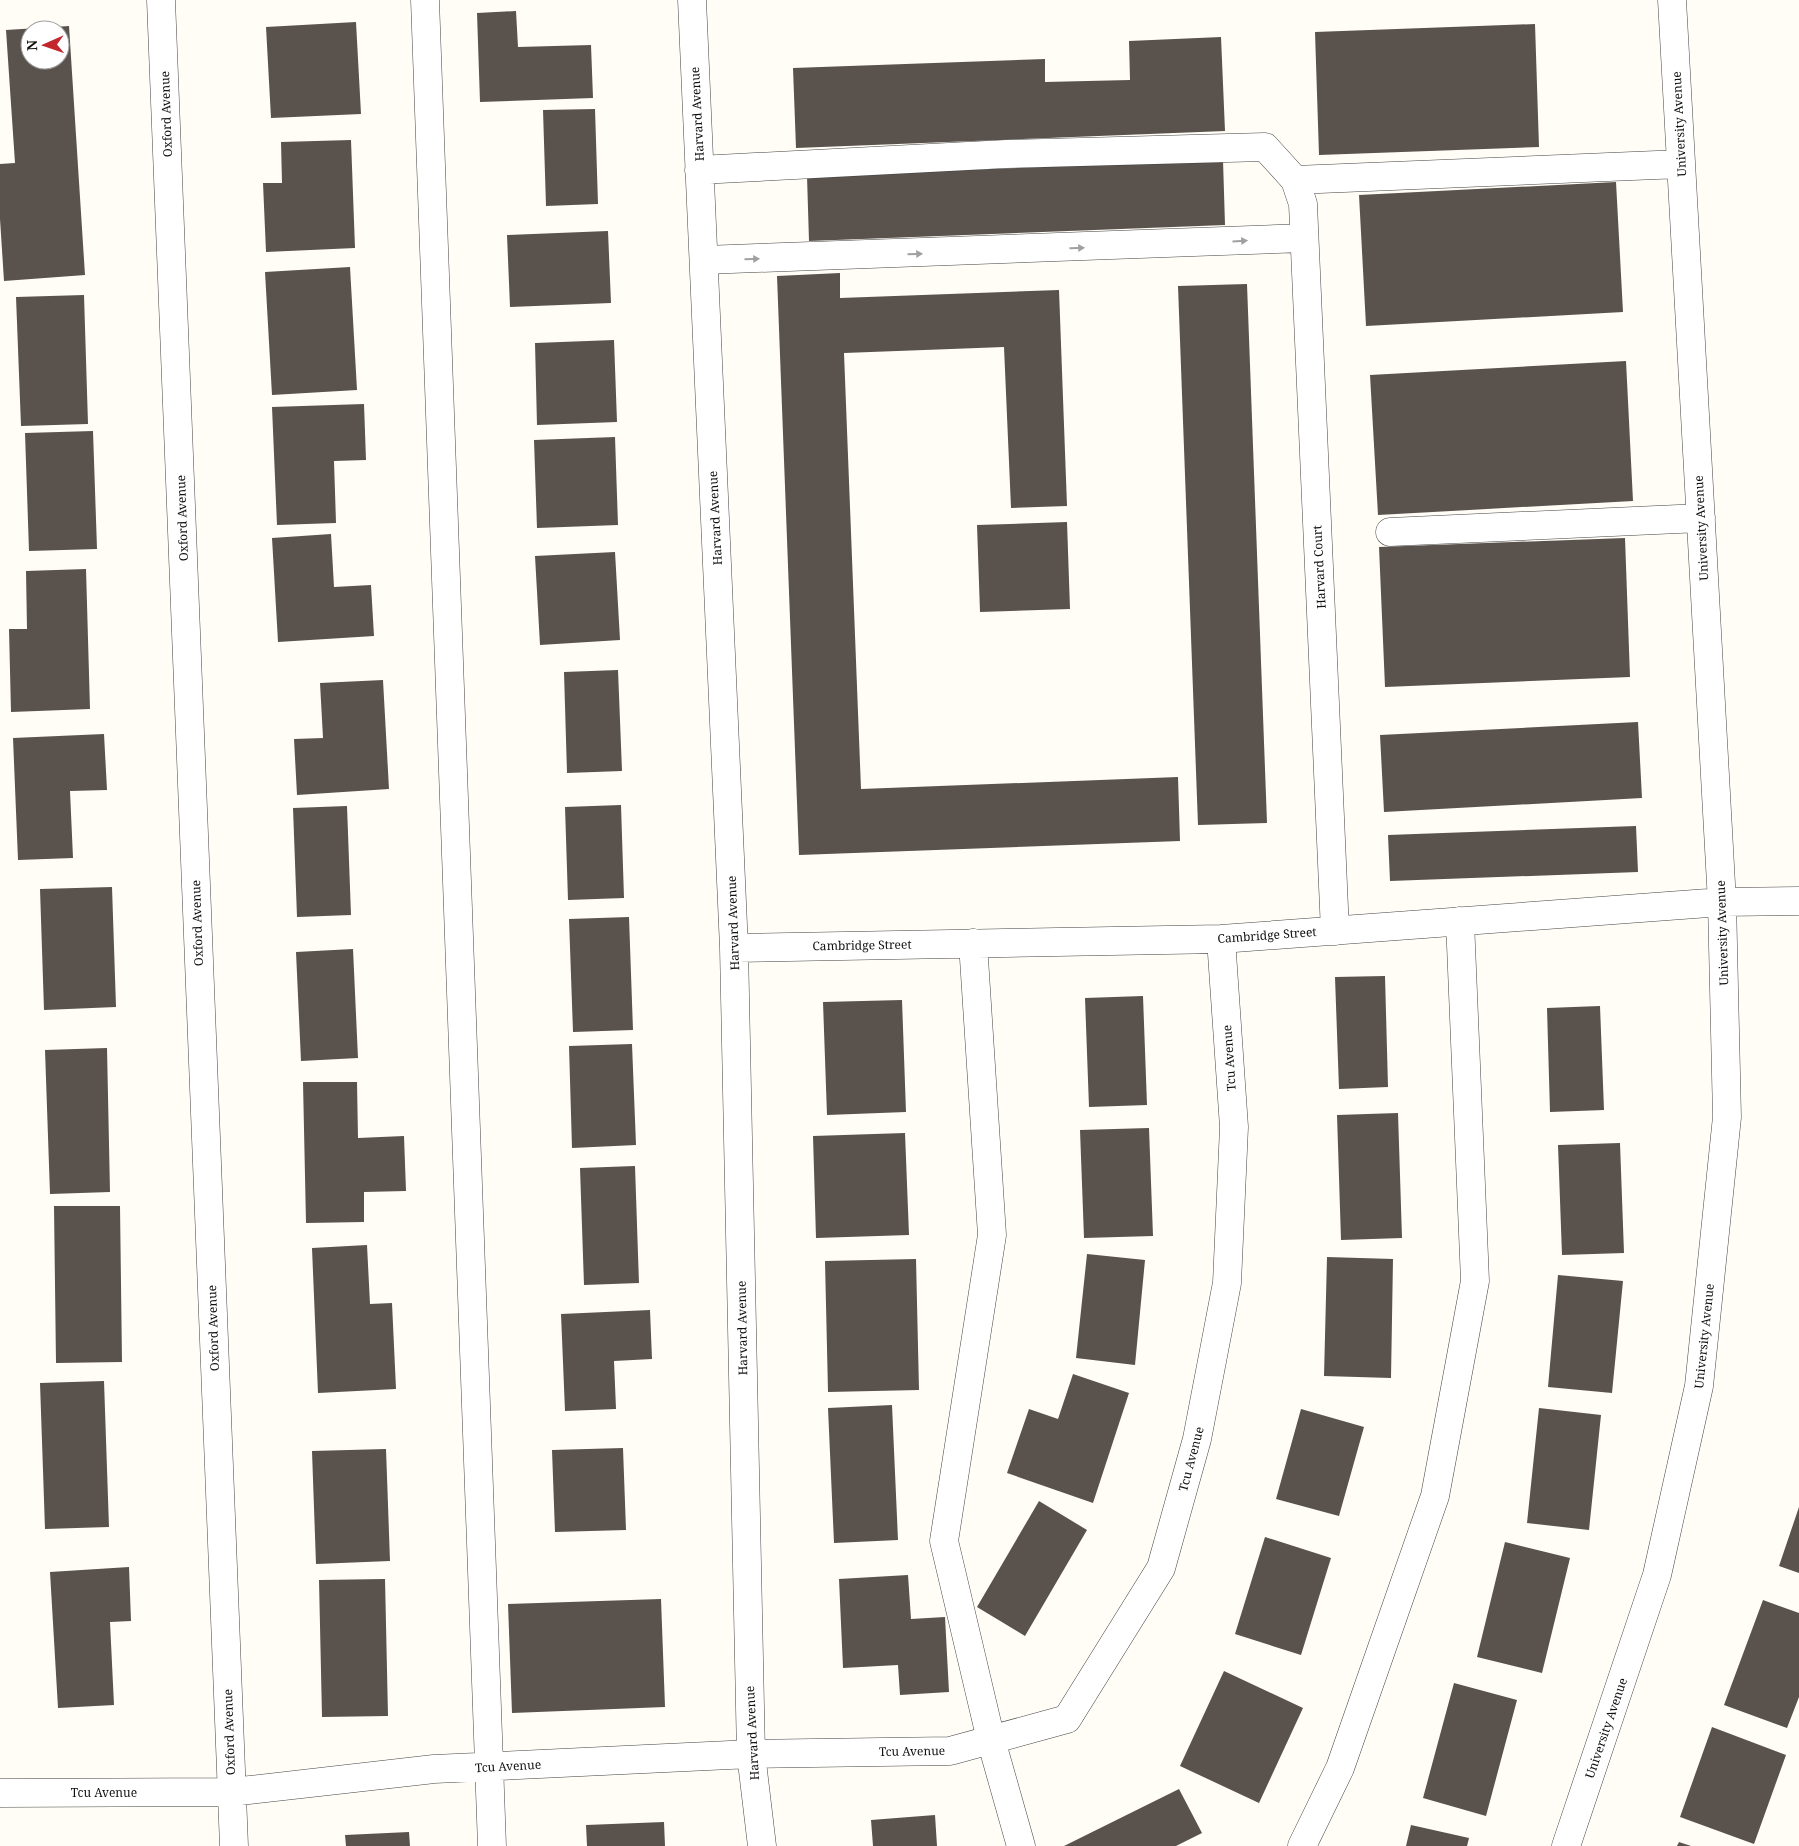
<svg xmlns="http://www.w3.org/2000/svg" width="1799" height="1846" font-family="'Noto Serif',serif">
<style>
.building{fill:#5a524d;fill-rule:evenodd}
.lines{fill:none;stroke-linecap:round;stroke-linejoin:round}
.minor-casing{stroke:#444;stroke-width:29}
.minor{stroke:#fff;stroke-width:28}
.oneway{fill:#a0a0a0}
.labels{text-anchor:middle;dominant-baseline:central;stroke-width:5;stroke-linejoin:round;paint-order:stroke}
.street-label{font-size:12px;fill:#111;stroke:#fff}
</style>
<rect width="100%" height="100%" fill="#fffdf5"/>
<path class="building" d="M516,11L518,47L591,45L593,98L480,102L477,13Z
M356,22L361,114L271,118L266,27Z
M1535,24L1539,147L1319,155L1315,32Z
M69,26L85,275L4,281L0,219V164L15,163L6,30ZM30,30H60V60H30Z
M1221,37L1225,131L796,148L793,68L1045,59V82L1130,80L1129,41Z
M595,109L598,204L546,206L543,110Z
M351,140L355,248L266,252L263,183H282L281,142Z
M1223,160L1225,225L809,241L807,176Z
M1616,182L1623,312L1366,326L1359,195Z
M608,231L611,303L510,307L507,235Z
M350,267L357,390L272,395L265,272Z
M840,273V298L1059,290L1067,506L1011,508L1004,347L844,353L861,789L1178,777L1180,841L799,855L777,276Z
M1247,284L1267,823L1198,825L1178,286Z
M84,295L88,424L21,426L16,297Z
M614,340L617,422L537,425L535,343Z
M1626,361L1633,501L1378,515L1370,375Z
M364,404L366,460L334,461L336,523L277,525L272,407Z
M93,431L97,549L29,551L25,433Z
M615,437L618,525L537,528L534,440Z
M1067,522L1070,609L980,612L977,525Z
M331,534L334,587L371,585L374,636L278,642L272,538Z
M1625,538L1630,677L1385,687L1379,547Z
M615,552L620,640L540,645L535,556Z
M86,569L90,709L11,712L9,629H27L26,571Z
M618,670L622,771L567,773L564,672Z
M383,680L389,789L297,795L294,739L323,738L320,683Z
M1638,722L1642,798L1384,812L1380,735Z
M104,734L107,790L70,791L73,858L18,860L13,738Z
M621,805L624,898L568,900L565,807Z
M347,806L351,915L297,917L293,808Z
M1636,826L1638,872L1390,881L1388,835Z
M112,887L116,1007L44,1010L40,889Z
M629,917L633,1030L573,1032L569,919Z
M353,949L358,1058L301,1061L296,952Z
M1385,976L1388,1087L1339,1089L1335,977Z
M1143,996L1147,1105L1089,1107L1085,998Z
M902,1000L906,1112L827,1115L823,1002Z
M1600,1006L1604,1110L1550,1112L1547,1008Z
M632,1044L636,1145L572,1148L569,1046Z
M107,1048L110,1192L50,1194L45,1050Z
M303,1082H357L358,1138L404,1136L406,1191L364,1192V1222L306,1223Z
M1398,1113L1402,1238L1341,1240L1337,1115Z
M1149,1128L1153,1236L1084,1238L1080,1130Z
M905,1133L909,1235L816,1238L813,1136Z
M1620,1143L1624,1253L1562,1255L1558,1145Z
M635,1166L639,1283L584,1285L580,1168Z
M54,1206H120L122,1362L56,1363Z
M367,1245L370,1304L392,1303L396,1389L318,1393L312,1248Z
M1087,1254L1145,1260L1135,1365L1076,1358Z
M1327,1257L1393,1259L1391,1378L1324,1376Z
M916,1259L919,1390L828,1392L825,1261Z
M1558,1275L1623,1281L1612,1393L1548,1387Z
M650,1310L652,1359L614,1361L616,1409L565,1411L561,1314Z
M1073,1374L1129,1393L1093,1503L1007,1473L1029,1409L1058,1419Z
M104,1381L109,1527L45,1529L40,1383Z
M892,1405L898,1540L834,1543L828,1408Z
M1539,1408L1601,1415L1589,1530L1527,1523Z
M1301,1409L1364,1427L1339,1516L1276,1499Z
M623,1448L626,1530L555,1532L552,1450Z
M386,1449L390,1561L316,1564L312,1451Z
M1039,1501L1087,1530L1025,1636L977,1607Z
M1799,1507V1573L1779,1566Z
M1265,1537L1331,1558L1301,1655L1235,1634Z
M1505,1542L1570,1558L1542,1673L1477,1657Z
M129,1567L131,1621L110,1622L114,1705L58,1708L50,1572Z
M908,1575L911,1619L945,1617L949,1692L900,1695L898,1665L843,1668L839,1579Z
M385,1579L388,1716L322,1717L319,1580Z
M661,1599L665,1707L512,1713L508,1604Z
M1763,1600L1799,1613V1697L1787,1728L1724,1705Z
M1224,1671L1303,1708L1259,1803L1180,1766Z
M1454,1683L1517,1700L1486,1816L1423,1798Z
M1712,1727L1786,1755L1754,1844L1680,1817Z
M1179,1789L1202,1833L1176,1846H1064Z
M935,1815L937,1846H873L871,1820Z
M664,1822L665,1846H587L586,1825Z
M1411,1825L1469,1838L1467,1846H1406Z
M409,1832L410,1846H346L345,1835Z
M1679,1842L1691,1846H1677Z"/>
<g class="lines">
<g class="minor-casing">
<path id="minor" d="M161,0L234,1846
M425,0L492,1846
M692,0L734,948L751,1754L762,1846
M699,170L1006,154L1265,147L1295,180L1303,204L1335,931
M1295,180L1681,164
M704,260L1304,238
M1390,532L1701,518
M973,943L992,1235L944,1541L991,1740L1021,1846
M734,948L1221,939L1722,902L1799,901
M0,1793L232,1792L434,1769L751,1754L950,1751L1067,1719L1161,1568L1197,1439L1227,1283L1234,1127L1221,939
M1302,1846L1340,1768L1435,1496L1475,1281L1460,921
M1566,1846L1657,1575L1699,1386L1727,1117L1722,902L1672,0"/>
</g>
<use href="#minor" class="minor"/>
</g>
<defs><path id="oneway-solid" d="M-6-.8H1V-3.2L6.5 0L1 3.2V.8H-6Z" transform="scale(1.25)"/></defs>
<g class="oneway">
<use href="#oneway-solid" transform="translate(1240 241) rotate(-3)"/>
<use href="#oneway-solid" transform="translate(1077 248) rotate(-2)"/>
<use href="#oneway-solid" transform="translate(915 254) rotate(-2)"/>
<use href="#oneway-solid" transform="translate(752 259) rotate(-2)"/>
</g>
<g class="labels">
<g class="street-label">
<text transform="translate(166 114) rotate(-92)">Oxford Avenue</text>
<text transform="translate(697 114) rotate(-93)">Harvard Avenue</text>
<text transform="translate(1679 124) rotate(-93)">University Avenue</text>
<text transform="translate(182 518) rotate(-92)">Oxford Avenue</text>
<text transform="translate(715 518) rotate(-93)">Harvard Avenue</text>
<text transform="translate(1701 528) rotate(-93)">University Avenue</text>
<text transform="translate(1319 567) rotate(-93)">Harvard Court</text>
<text transform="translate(197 923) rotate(-92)">Oxford Avenue</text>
<text transform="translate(733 923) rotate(-92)">Harvard Avenue</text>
<text transform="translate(1722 933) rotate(-92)">University Avenue</text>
<text transform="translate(1267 935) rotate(-4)">Cambridge Street</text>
<text transform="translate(862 945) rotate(-1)">Cambridge Street</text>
<text transform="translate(1229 1058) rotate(-94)">Tcu Avenue</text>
<text transform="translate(213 1328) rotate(-92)">Oxford Avenue</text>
<text transform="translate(742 1328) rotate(-91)">Harvard Avenue</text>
<text transform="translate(1704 1336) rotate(-84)">University Avenue</text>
<text transform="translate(1191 1459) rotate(-75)">Tcu Avenue</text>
<text transform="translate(1606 1728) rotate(-71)">University Avenue</text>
<text transform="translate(229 1732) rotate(-92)">Oxford Avenue</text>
<text transform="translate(752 1733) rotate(-93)">Harvard Avenue</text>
<text transform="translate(912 1751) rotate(-1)">Tcu Avenue</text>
<text transform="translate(508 1766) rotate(-3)">Tcu Avenue</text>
<text x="104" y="1792">Tcu Avenue</text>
</g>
</g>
<g transform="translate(45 45) rotate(268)"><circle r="24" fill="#ffffff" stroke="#a0a0a0"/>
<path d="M0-4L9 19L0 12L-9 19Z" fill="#c4262e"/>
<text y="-8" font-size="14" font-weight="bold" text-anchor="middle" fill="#111111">N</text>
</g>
</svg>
